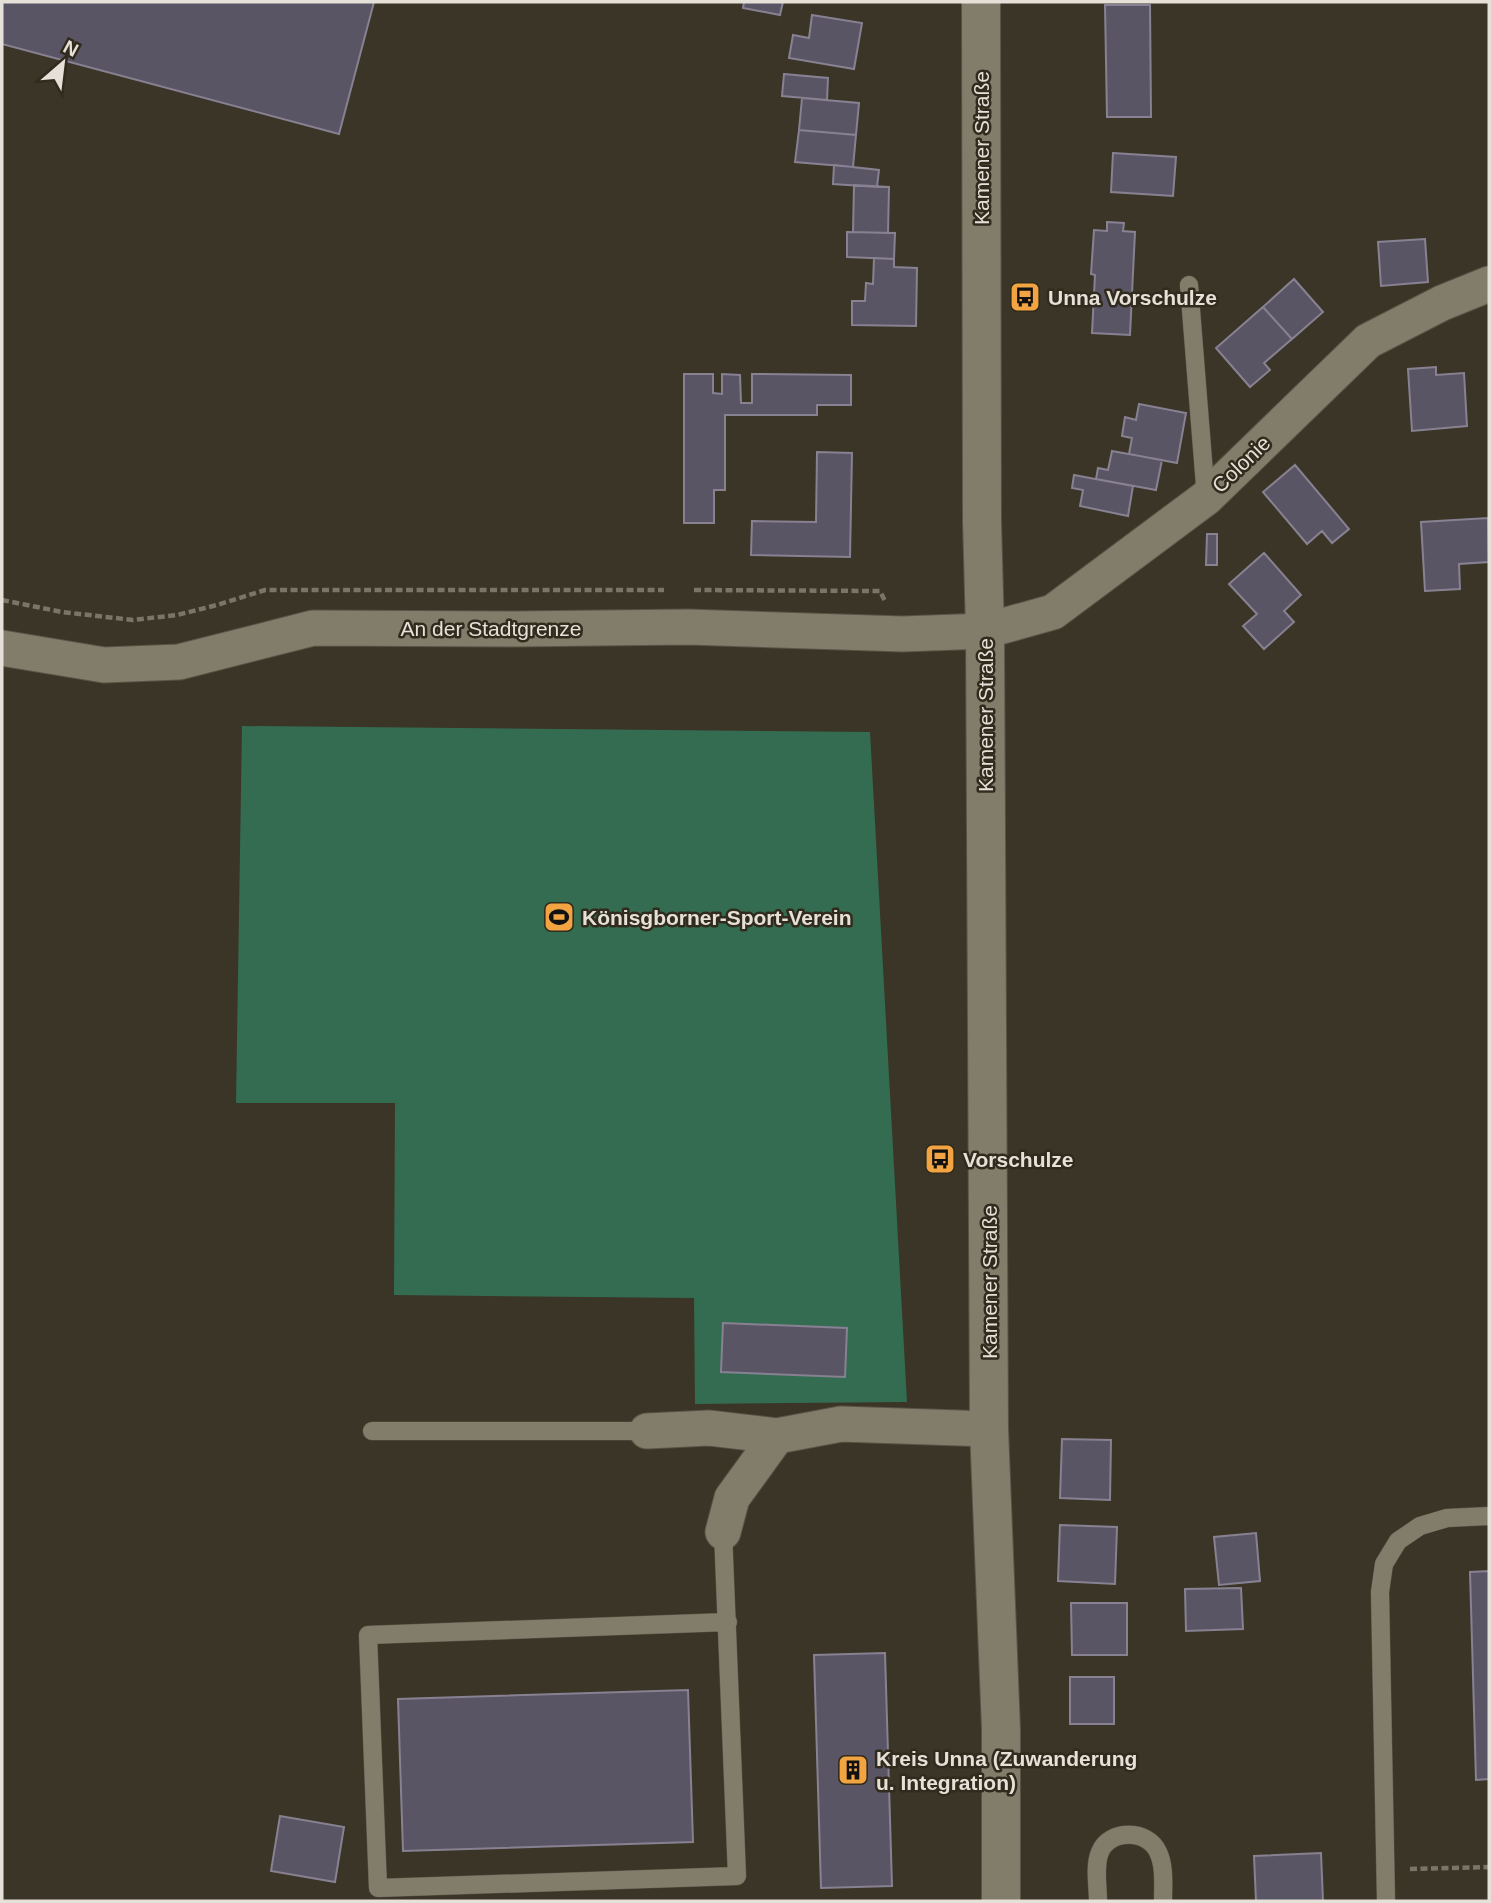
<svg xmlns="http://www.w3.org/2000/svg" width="1491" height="1903" font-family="Helvetica,sans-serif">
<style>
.green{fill:#346c52}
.building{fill:#5a5565;stroke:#878192;stroke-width:2}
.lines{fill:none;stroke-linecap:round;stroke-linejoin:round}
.service-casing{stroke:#595447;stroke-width:19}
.minor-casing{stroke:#595447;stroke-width:37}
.secondary-casing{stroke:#595447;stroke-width:40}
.path{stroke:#7a7568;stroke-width:4.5;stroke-dasharray:7 3.5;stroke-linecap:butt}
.service{stroke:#827c6b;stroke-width:18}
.minor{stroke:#827c6b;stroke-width:35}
.secondary{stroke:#827c6b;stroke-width:38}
.labels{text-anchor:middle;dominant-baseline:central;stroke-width:5;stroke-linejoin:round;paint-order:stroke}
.street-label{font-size:21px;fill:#e5e1d8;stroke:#312b1d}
.poi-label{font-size:21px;font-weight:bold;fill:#e5e1d8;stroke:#312b1d;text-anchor:start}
</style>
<rect width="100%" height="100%" fill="#3b3527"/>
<path class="green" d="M242,726L870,732L907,1402L695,1404L694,1298L394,1295L395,1103H236Z"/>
<path class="building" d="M2,2H374L339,134L2,44Z
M744,2H783L780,15L743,8Z
M1105,5H1150L1151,117H1107Z
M812,15L862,23L854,69L789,58L793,35L809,38Z
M784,74L828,78L827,100L782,96Z
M802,98L859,103L856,135L799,130Z
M799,130L856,135L853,167L795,162Z
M1113,153L1176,157L1173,196L1111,192Z
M834,165L879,170L877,187L833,184Z
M854,185L889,187L888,233L853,232Z
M1107,222L1124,223L1123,231L1135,232L1130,335L1092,333L1095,275L1091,274L1094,230L1107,231Z
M847,232L895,233L894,259L847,257Z
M1425,239L1428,282L1381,286L1378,242Z
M874,258L894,259V267L917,268L916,326L852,325V301H865L866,283L873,284Z
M1294,279L1323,312L1292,339L1263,307Z
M1263,307L1292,339L1264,363L1270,370L1250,387L1216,348Z
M1436,367V375L1464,373L1467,426L1412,431L1408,369Z
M684,374H713V393L722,394V374L740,375L741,403H752V374L851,375V405H817V415H725V490H714V523H684Z
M1139,404L1186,413L1177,463L1129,454L1132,438L1122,436L1125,417L1136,420Z
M1112,451L1162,460L1156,490L1096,479L1098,468L1108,470Z
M817,452L852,453L850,557L751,555L752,521L816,522Z
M1295,465L1349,529L1332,543L1322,531L1307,544L1263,492Z
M1074,475L1133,486L1128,516L1080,506L1083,490L1072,488Z
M1488,518L1489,562L1459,564L1460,589L1425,591L1421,522Z
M1207,534H1217V565H1206Z
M1264,553L1301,595L1284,611L1294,622L1264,649L1243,626L1257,614L1229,584Z
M723,1323L847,1328L845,1377L721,1372Z
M1062,1439L1111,1440L1110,1500L1060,1498Z
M1060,1525L1117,1527L1115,1584L1058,1581Z
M1256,1533L1260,1581L1219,1585L1214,1537Z
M1489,1571V1779L1476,1780L1470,1572Z
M1241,1588L1243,1629L1186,1631L1185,1589Z
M1071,1603H1127V1655H1072Z
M885,1653L892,1886L821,1888L814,1655Z
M1070,1677H1114V1724H1070Z
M688,1690L693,1842L403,1851L398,1699Z
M280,1816L344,1827L335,1882L271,1871Z
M1321,1853L1323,1901H1256L1254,1856Z"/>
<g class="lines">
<g class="service-casing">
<path id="service" d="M1189,285L1206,498
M372,1431H647
M723,1532L737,1876L378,1888L368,1635L728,1622
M1098,1901C1098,1886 1094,1866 1100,1852C1109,1829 1148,1829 1158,1852C1165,1866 1163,1886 1163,1901
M1386,1901L1380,1592L1384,1564L1398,1541L1420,1526L1447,1518L1489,1516"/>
</g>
<g class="minor-casing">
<path id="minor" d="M2,648L104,665L179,662L313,628L514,629L688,627L903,634L985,631L1053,612L1206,498L1368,341L1442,303L1489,284
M647,1431L709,1428L777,1436
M723,1532L732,1498L777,1436L841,1424L989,1429"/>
</g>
<g class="secondary-casing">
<path id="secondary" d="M981,2L982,521L985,631L989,1429L1001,1729V1901"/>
</g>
<path class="path" d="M694,590L880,591L885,601
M2,600L62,612L133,620L177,615L217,605L265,590H664
M1410,1869L1489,1867"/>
<use href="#service" class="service"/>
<use href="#minor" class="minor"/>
<use href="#secondary" class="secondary"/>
</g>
<defs>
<g id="bus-square" transform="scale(1.575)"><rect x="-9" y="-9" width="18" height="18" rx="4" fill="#f3a442" stroke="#312b1d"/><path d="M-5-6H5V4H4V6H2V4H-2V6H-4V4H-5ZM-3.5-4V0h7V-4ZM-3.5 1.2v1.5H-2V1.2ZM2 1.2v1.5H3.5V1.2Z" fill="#111"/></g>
<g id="stadium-square" transform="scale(1.575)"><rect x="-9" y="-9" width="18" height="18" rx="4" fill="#f3a442" stroke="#312b1d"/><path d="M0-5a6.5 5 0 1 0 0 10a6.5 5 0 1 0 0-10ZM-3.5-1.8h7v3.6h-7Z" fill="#111"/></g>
<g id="building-square" transform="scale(1.575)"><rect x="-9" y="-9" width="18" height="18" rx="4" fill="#f3a442" stroke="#312b1d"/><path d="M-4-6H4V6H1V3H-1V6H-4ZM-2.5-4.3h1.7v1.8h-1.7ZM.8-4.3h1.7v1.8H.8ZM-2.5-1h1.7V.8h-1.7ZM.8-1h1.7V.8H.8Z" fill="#111"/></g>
</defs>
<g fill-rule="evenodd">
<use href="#bus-square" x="1025" y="297"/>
<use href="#stadium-square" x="559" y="917"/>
<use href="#bus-square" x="940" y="1159"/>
<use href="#building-square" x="853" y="1770"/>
</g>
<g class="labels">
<g class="street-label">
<text transform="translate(981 148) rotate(-90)">Kamener Straße</text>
<text transform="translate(1241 464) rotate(-44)">Colonie</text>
<text x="491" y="628">An der Stadtgrenze</text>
<text transform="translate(985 715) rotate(-90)">Kamener Straße</text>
<text transform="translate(989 1282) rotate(-90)">Kamener Straße</text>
</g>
<g class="poi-label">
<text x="1048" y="297">Unna Vorschulze</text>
<text x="582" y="917">Könisgborner-Sport-Verein</text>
<text x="963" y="1159">Vorschulze</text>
<text x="876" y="1758">Kreis Unna (Zuwanderung<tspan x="876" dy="24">u. Integration)</tspan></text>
</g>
</g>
<rect width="1491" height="1903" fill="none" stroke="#e5e1d8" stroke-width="7"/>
<g transform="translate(63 63) rotate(28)" stroke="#312b1d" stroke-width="5" paint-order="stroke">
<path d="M0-5L12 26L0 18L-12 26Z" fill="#e5e1d8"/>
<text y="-10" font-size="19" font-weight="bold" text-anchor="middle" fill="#e5e1d8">N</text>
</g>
</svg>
